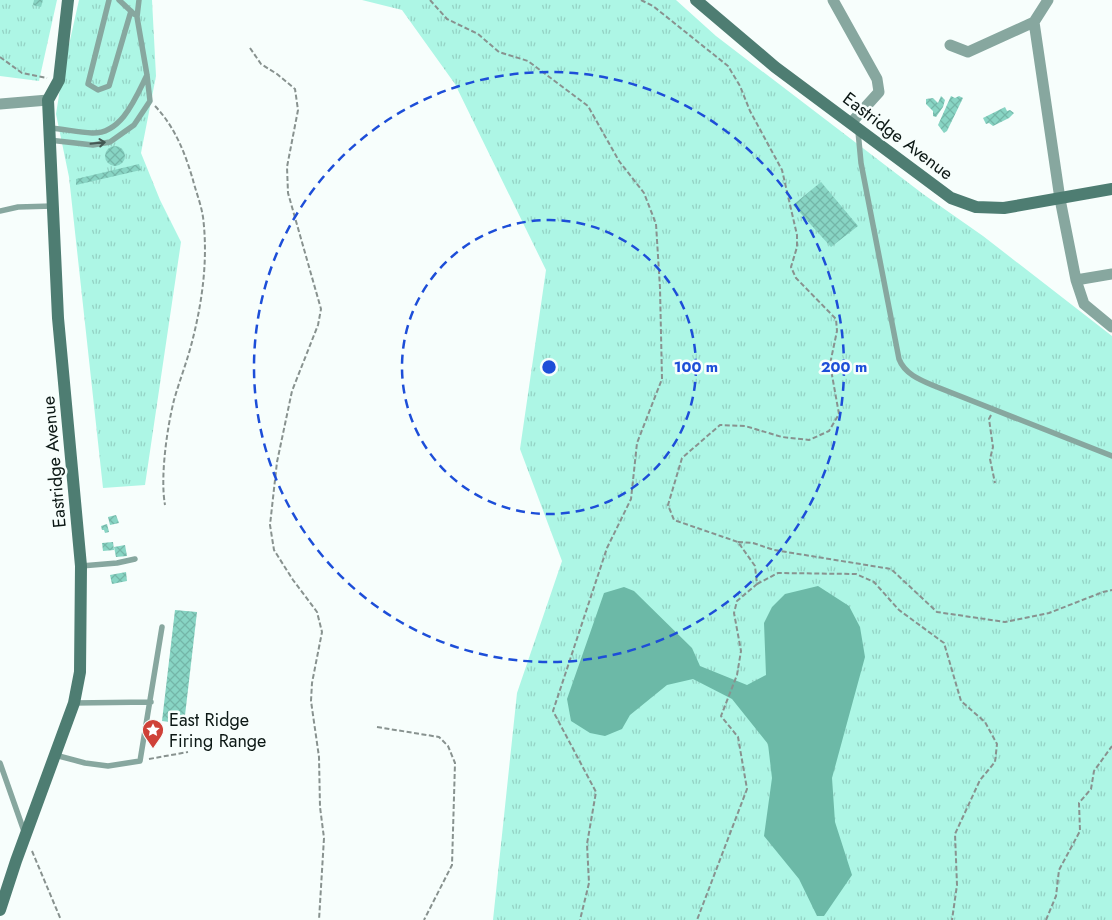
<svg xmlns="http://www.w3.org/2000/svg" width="1112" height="920" font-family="Jost,sans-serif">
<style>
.grass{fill:url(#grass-tufts)}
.water{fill:#6cb9a7}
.building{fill:url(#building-cross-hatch)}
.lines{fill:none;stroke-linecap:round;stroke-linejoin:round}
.path{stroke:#88928f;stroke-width:2;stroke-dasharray:5 2.5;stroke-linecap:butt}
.lane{stroke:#87a79f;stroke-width:5.5}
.street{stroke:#87a79f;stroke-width:11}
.secondary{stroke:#4e7d72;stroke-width:12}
.oneway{stroke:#435853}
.ring{fill:none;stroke:#1d4ed8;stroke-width:2.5;stroke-dasharray:9 6}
.labels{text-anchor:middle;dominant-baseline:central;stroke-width:5;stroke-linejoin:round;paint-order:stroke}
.street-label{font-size:18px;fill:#0c1815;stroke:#f7fefc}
.poi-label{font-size:18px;fill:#0c1815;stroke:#f7fefc;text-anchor:start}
.centre{fill:#1d4ed8;stroke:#f7fefc;stroke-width:2.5}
.ring-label{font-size:15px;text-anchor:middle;font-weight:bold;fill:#1d4ed8;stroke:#f7fefc;stroke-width:5;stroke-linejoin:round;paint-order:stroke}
</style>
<defs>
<pattern id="grass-tufts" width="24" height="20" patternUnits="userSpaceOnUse" patternTransform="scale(1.25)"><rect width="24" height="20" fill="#adf6e5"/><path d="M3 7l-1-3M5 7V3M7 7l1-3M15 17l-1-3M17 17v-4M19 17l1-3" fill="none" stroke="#94d2c4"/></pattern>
<pattern id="building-cross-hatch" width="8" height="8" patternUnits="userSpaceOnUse" patternTransform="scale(1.25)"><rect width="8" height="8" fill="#88d5c4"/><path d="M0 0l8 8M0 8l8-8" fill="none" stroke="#74b6a8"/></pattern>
</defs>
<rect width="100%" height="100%" fill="#f7fefc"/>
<path class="grass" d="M0,0H57L39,81L0,76Z
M79,0H152L156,76L141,153L160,200L181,242L145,485L103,488L69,177L56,114L62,76Z
M362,0H676L716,36L923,194L983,236L1112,336V920H493L517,693L562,561L520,449L546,270L455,84L402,10Z"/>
<path class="water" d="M818,586L849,606L860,627L865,657L832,778L835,822L852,875L824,916H817L799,879L764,836L772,778L768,744L732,699L693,679L667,685L630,715L622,729L605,736L590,733L571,721L567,699L604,593L624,587L634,591L692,648L700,666L747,685L766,675L764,623L772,607L785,594Z"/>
<path class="building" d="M34,0H43L41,7L33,5Z
M941,96L945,100L943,107L936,117L933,116V111L926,104V99L933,98L938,103Z
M951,96L955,98L959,96L963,98L947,131L944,133L938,125Z
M1005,107L1007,111L1010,110L1014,113L1009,118L993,126L989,123L986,124L983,118Z
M105 156a10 10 0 1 1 20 0a10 10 0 1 1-20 0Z
M139,164L141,170L76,185V179Z
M821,182L858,226L831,247L793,205Z
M116,515L119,523L110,525L108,517Z
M107,524L109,532L105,533L104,530H102L101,526Z
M113,542L114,550L103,551L102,543Z
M125,545L127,556L116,557L114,547Z
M126,572L127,581L112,584L110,575Z
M175,610L197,612L184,724L162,721Z"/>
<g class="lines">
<path class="path" d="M430,0L447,19L478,34L499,52L528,61L588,106L619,161L644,193L656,224L660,288L662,379L637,443L631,499L607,548L553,711L596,792L587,844L589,883L580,920
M641,0L653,6L728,66L740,86L750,111L782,170L797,235V247L791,267L796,278L836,319L837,331L830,364L839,414L829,431L809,440L782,437L745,426L720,425L682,458L668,505L674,520L738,542L755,566L757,584L737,601L734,613L741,651L737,675L721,716L738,737L747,789L697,920
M250,48L261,64L277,74L295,89L298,110L287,167L288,193L321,309L318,325L292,391L277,462L270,525L274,550L293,580L317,612L322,632L312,683L311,701L319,757L320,807L324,838L319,920
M0,57L22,73L47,78
M155,106C175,127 185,153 193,180C196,192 201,204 203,217C208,257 203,298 193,338C188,359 180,379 174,400C167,428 160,477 165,505
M991,415L989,419L993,447L990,459L995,483
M738,542L753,543L774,550L891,569L937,612L1005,622L1049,613L1103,592L1112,590
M757,584L778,573L856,574L874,582L899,610L944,643L961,701L985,722L997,744L995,762L980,780L955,834L957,885L952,920
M377,727L439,737L448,746L455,763L452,865L424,920
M149,759L188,752
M32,851L61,920
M1046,920L1056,896L1059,870L1080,831L1079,803L1091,789L1094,771L1112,746"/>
<path class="lane" d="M109,0L88,84L98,90L109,86L131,11
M119,0L134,14
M49,128C63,129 77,132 92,133C122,134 136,97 147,75
M858,131L861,163L899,359C905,375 923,381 937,387L1112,456
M49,140L93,145L110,142L134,125L150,101L147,75L137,17L139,0
M0,211L18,207L53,206
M81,566L117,563L135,559
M74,703L151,702
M55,755L85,763L108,766L140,761L162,627
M0,763L25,834"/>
<path class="street" d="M833,0L877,79L879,92L851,123
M1048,0L1034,22L1060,199L1076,280L1084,304L1112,327
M950,45L968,52L1034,22
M0,104L48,100
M1076,280L1112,274"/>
<path class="secondary" d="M696,0L775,67L951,198L976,207L1004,208L1112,189
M0,910L16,861L74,703L80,672L81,566L58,318L48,100L59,80L68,0"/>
</g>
<defs><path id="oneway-shaft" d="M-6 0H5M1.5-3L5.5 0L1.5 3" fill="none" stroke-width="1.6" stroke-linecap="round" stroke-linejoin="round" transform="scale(1.25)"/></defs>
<use class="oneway" href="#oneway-shaft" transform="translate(98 143) rotate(-6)"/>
<g class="ring">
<circle cx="549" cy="367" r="147"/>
<circle cx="549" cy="367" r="295"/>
</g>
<defs>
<g id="sight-pin" transform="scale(1.125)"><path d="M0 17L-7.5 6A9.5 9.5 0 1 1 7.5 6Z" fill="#cf4138" stroke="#f7fefc"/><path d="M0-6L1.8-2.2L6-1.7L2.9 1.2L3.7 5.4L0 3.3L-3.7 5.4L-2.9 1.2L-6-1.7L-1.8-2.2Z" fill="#fff"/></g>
</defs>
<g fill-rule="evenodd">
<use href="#sight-pin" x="153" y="730"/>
</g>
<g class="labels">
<g class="street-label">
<text transform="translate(898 136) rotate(37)">Eastridge Avenue</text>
<text transform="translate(54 462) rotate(-95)">Eastridge Avenue</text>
</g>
<g class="poi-label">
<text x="169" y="720">East Ridge<tspan x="169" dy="21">Firing Range</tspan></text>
</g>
</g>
<circle cx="549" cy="367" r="8" class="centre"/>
<g class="ring-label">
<text x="696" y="372">100 m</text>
<text x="844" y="372">200 m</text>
</g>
</svg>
